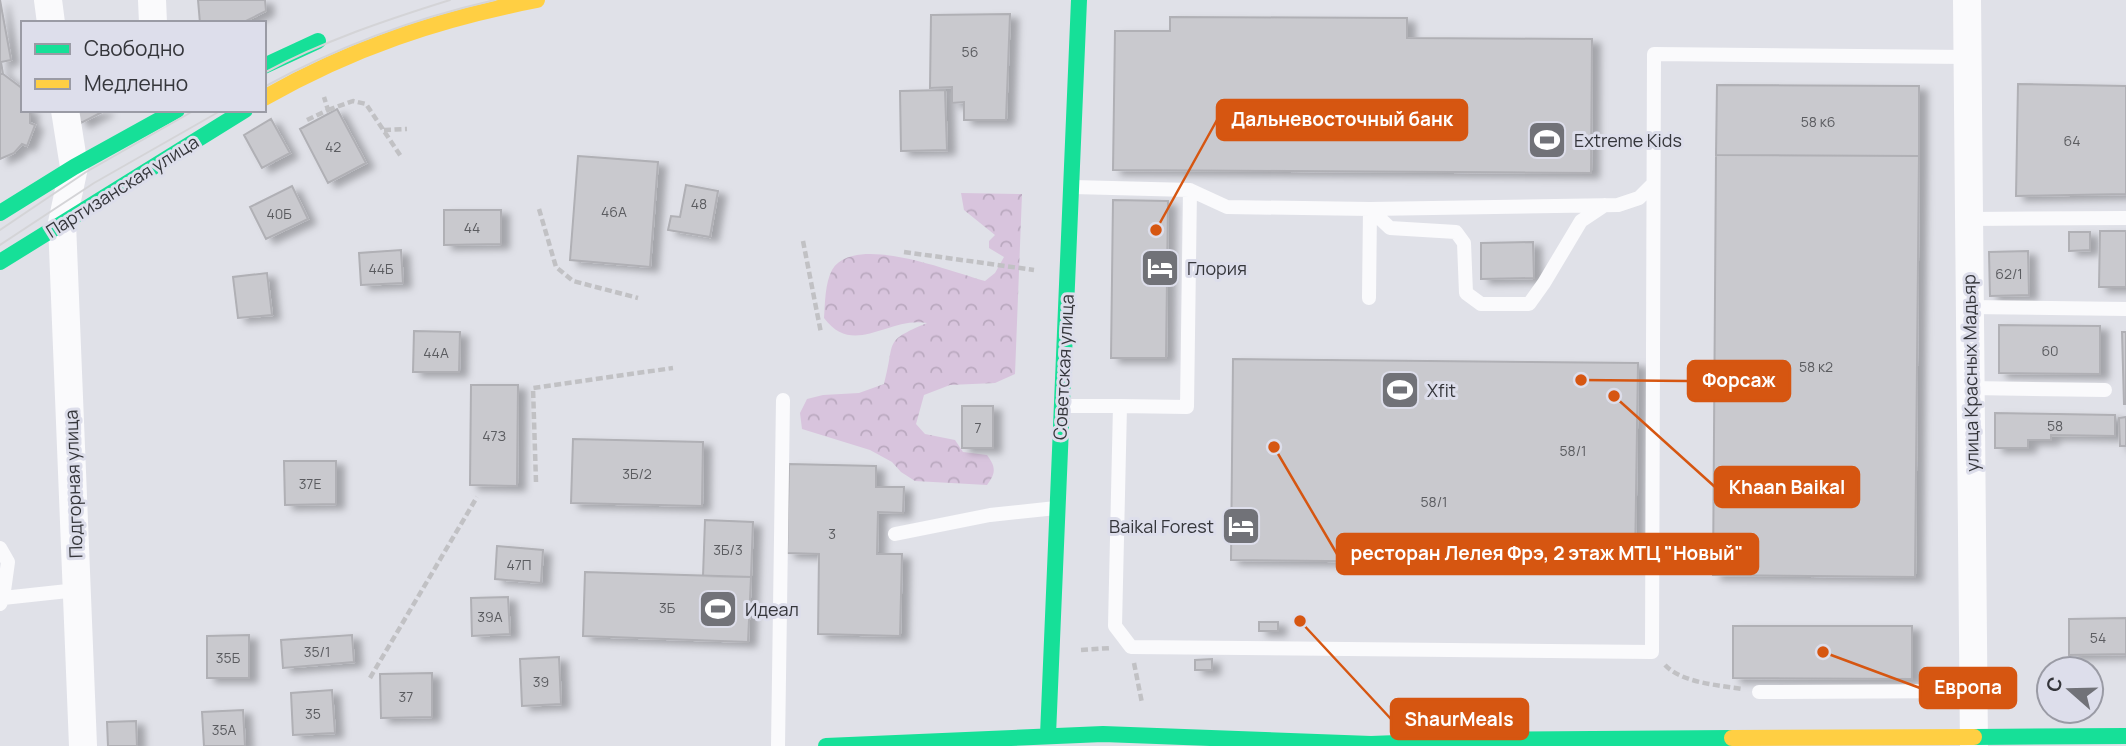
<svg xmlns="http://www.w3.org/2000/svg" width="2126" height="746" font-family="Manrope,sans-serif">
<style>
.forest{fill:url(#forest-crowns)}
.building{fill:#c9c9ce;stroke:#b0b0b5;stroke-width:2;filter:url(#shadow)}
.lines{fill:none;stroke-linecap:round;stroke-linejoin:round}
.path{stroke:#c1c1c4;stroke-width:4.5;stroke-dasharray:7 3.5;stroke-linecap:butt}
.lane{stroke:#fafafc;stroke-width:14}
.street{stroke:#fafafc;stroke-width:28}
.fast{stroke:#16e098;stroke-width:16}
.slow{stroke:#ffcf43;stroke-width:16}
.tram{stroke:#d4d4d7;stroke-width:2}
.labels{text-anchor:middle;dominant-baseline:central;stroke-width:6;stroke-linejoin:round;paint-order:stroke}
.number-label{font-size:14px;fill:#5b5c60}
.poi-label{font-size:18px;fill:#35363b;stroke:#dddeeb;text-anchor:start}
.street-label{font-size:18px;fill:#35363b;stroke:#dddeeb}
.leader{fill:none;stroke:#d65611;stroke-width:2.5}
.callout-dot{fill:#d65611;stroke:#dddeeb;stroke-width:2.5}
.callout{fill:#d65611;stroke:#d65611;stroke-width:2.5}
.callout-label{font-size:19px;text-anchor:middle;font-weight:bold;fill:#fff}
</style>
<defs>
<pattern id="forest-crowns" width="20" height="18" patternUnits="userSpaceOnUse" patternTransform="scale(1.75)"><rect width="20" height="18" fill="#d8c4dd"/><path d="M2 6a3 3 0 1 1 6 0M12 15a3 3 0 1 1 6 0" fill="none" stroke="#baa9bf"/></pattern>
<filter id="shadow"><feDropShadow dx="8" dy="4.5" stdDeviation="3.5" flood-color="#0004"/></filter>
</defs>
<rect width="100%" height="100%" fill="#e0e1e8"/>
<path class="forest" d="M961,193L1022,194L1015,374L995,383L950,385L924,395L916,424L925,434L955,440L963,452L987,455C996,467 996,473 987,485L915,481L901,472L892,462L870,450L802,429L800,413L807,399L823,395L859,393L884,384C896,340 882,342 927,323C888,316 854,358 824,318C825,303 825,283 832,270C855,232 953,273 985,281L995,273L1004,257L989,248V241L995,235L964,210Z"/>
<path class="building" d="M0,0L11,60L1,62L3,74H0Z
M198,0H265L266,11L242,23H200Z
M1010,14L1006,120H964V102L952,103V87L930,88L931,15Z
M1170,17L1407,18V38L1592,39L1591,173L1113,170L1115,31H1170Z
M0,74H3L23,89V110H30V123L35,125L27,146L22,144L14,153L0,159Z
M2018,84L2126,86V194L2016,196Z
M1717,85L1919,86V156L1716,155Z
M945,90L947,150L901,151L900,91Z
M337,109L366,163L328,183L300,129Z
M74,110H106L81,123Z
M271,119L290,153L262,168L244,135Z
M1716,155L1919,156L1915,577L1713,575Z
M578,156L658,162L650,267L570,260Z
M686,185L718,191L710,237L668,230L671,216L680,217Z
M292,186L308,219L266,239L250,207Z
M1113,200L1168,201L1166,358H1111Z
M444,210H501V244L444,245Z
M2100,231H2126V287H2099Z
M2069,232H2090V250L2069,251Z
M1533,242L1534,278L1481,279V243Z
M401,250L403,283L361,285L359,253Z
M2028,251L2029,295L1990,296L1989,252Z
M267,273L272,315L238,318L233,277Z
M1999,325L2100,326V374L1999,373Z
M414,331L460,332L459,372H413Z
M2122,332H2126V404H2124Z
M1233,359L1638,363L1635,564L1231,560Z
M471,385H518L517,486L470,485Z
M962,406H993V448H962Z
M1995,413L2115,415V436L2051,435V440H2028V448H1995Z
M2126,417V446H2120L2119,418Z
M573,439L703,442L702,506L571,503Z
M284,461H336V504L285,505Z
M789,464L876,466V487H904L903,513L878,512L877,554H902L900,636L818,634L819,554L787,553Z
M705,520L753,522L751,577L703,576Z
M497,546L543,550L541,583L495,579Z
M585,572L751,577L748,642L583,636Z
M508,597L510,634L472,636L471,598Z
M2126,618V654L2069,655V619Z
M1259,622H1278V631H1259Z
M1733,626H1912V679L1733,678Z
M249,635V678H207V636Z
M352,635L354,662L283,668L281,640Z
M559,657L561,704L522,706L520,659Z
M1212,659V670H1195V660Z
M432,673V717L381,718L380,674Z
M332,690L335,733L293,735L291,693Z
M243,710L245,746H204L202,712Z
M136,721L137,746H108L107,722Z"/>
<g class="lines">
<path class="path" d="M328,110L353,101L366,104L402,158
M307,120L328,110L324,97
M384,130L407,129
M539,209L556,267L573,281L638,298
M803,241L821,333
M904,252L1034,270
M536,482L533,388L673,368
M1081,650L1111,648
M1134,663L1142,703
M1665,665C1682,683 1718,685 1742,689
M370,678L477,497"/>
<path class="lane" d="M1073,187L1190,190L1227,207L1370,209L1618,205L1639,198L1653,184
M1370,209L1390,228L1456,232L1464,243L1466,293L1481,304H1529L1544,283L1581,221L1605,205
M1969,219L2126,218
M1369,298L1370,209
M1970,307L2126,309
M1970,388L2105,390
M1063,406H1120L1115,626L1131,647L1652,652L1654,54L1967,57
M1120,406L1187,407L1190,190
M895,534L990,515L1056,508
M0,548L8,562L3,598L0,604
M3,598L77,590
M1759,692L1974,691
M778,746L783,400"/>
<path class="street" d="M48,0L51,23
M152,0L153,23
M1967,0L1974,746
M65,110L74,167L62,223L83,746"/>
<path class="fast" d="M264,66L318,41
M0,213L74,167L177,110
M0,262L245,110
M1048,735L1079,0
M1974,737L2126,736
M826,746L1103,734L1371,744L1475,740L1732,738"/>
<path class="slow" d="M264,98C352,48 438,19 537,0
M1732,738L1974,737"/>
<path class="tram" d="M264,73C323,41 386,20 450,0
M264,87C337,47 415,18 495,0
M0,230L86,172L195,110
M0,245L94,183L222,110"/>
</g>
<defs>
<g id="stadium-square" transform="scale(2.0125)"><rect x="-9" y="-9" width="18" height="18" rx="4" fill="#717278" stroke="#dddeeb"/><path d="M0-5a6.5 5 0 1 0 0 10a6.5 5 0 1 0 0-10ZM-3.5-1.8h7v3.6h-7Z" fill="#fff"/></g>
<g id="hotel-square" transform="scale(2.0125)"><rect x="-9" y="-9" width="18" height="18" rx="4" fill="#717278" stroke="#dddeeb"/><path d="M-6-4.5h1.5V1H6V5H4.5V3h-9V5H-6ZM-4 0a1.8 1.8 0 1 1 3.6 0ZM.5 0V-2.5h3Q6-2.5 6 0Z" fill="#fff"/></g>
</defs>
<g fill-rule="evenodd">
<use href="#stadium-square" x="1547" y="140"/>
<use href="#hotel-square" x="1160" y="268"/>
<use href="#stadium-square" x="1400" y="390"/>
<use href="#hotel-square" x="1241" y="526"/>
<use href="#stadium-square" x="718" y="609"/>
</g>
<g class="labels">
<g class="number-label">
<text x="970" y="51">56</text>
<text x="1818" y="121">58 к6</text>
<text x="2072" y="140">64</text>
<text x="333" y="146">42</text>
<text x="699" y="203">48</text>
<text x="614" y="211">46А</text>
<text x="279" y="213">40Б</text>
<text x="472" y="227">44</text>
<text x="381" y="268">44Б</text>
<text x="2009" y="273">62/1</text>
<text x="2050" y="350">60</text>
<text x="436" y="352">44А</text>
<text x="1816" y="366">58 к2</text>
<text x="2055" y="425">58</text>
<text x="978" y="427">7</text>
<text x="494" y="435">47З</text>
<text x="1573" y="450">58/1</text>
<text x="637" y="473">3Б/2</text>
<text x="310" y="483">37Е</text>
<text x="1434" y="501">58/1</text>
<text x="832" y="533">3</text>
<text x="728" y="549">3Б/3</text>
<text x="519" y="564">47П</text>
<text x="667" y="607">3Б</text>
<text x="490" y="616">39А</text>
<text x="2098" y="637">54</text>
<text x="317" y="651">35/1</text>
<text x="228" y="657">35Б</text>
<text x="541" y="681">39</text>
<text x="406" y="696">37</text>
<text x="313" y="713">35</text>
<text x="224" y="729">35А</text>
</g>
<g class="poi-label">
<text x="1574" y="140">Extreme Kids</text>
<text x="1187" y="268">Глория</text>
<text x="1427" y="390">Xfit</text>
<text x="1214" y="526" text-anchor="end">Baikal Forest</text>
<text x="745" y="609">Идеал</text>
</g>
<g class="street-label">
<text transform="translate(122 186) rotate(-32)">Партизанская улица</text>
<text transform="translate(1063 367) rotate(-87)">Советская улица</text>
<text transform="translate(1970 373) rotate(-91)">улица Красных Мадьяр</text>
<text transform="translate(73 484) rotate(-92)">Подгорная улица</text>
</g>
</g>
<path class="leader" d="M1156 230L1217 120M1581 380L1688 381M1614 396L1715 487M1274 447L1337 554M1823 652L1920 688M1300 621L1391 719"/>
<g class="callout-dot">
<circle cx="1156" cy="230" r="7"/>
<circle cx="1581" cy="380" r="7"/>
<circle cx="1614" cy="396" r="7"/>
<circle cx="1274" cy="447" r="7"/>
<circle cx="1823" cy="652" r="7"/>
<circle cx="1300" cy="621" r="7"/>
</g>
<g class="callout">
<rect x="1217" y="100" width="250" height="40" rx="7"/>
<rect x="1688" y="361" width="102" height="40" rx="7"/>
<rect x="1715" y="467" width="144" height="40" rx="7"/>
<rect x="1337" y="534" width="421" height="40" rx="7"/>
<rect x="1920" y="668" width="96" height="40" rx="7"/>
<rect x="1391" y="699" width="137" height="40" rx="7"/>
</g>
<g class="callout-label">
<text x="1342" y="126">Дальневосточный банк</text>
<text x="1739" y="387">Форсаж</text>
<text x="1787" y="494">Khaan Baikal</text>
<text x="1547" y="560">ресторан Лелея Фрэ, 2 этаж МТЦ "Новый"</text>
<text x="1968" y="694">Европа</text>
<text x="1459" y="726">ShaurMeals</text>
</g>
<rect x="21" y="21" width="245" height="91" fill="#dddeeb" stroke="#9a9ba5" stroke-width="2"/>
<rect x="35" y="44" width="35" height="10" fill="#16e098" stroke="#9a9ba5" stroke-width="2"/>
<text x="84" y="56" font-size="21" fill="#35363b">Свободно</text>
<rect x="35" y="79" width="35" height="10" fill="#ffcf43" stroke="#9a9ba5" stroke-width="2"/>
<text x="84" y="91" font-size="21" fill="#35363b">Медленно</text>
<g transform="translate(2070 690) rotate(290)"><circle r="33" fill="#dddeeb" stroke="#9a9ba5" stroke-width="2"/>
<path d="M0-5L12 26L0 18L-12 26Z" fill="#717278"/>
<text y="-10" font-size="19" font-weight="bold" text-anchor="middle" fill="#35363b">С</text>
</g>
</svg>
